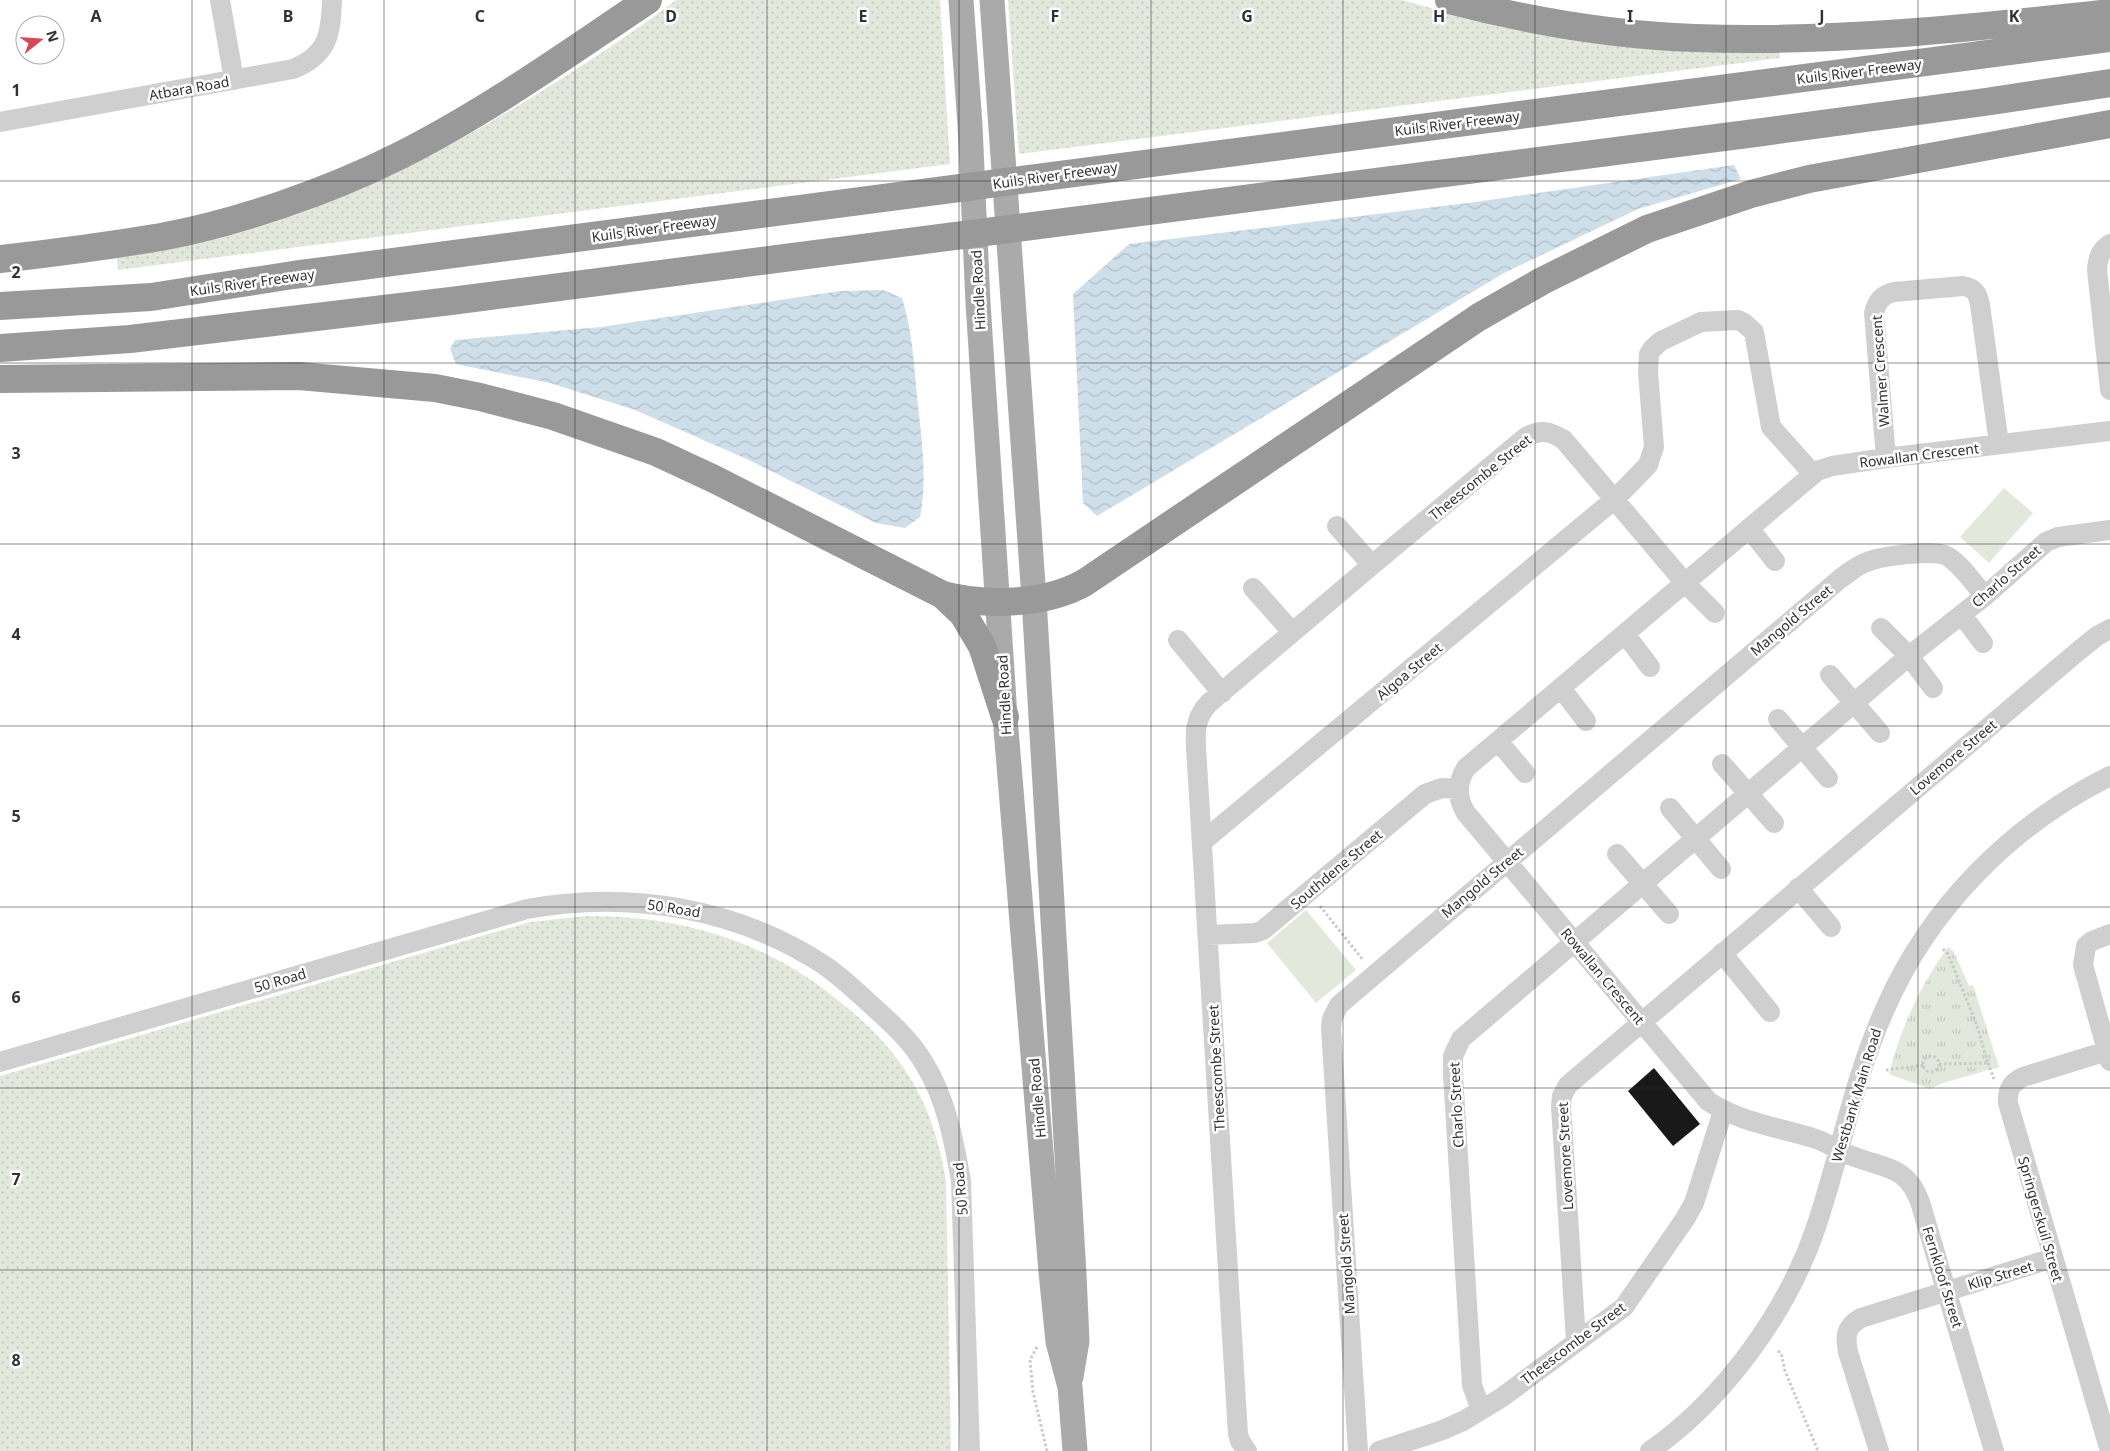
<svg xmlns="http://www.w3.org/2000/svg" width="2110" height="1451" font-family="'Noto Sans',sans-serif">
<style>
.grass{fill:url(#grass-dots)}
.park{fill:url(#park-tufts)}
.pitch{fill:#e3e8dc}
.water{fill:url(#water-waves)}
.building{fill:#191919}
.lines{fill:none;stroke-linecap:round;stroke-linejoin:round}
.path{stroke:#c9c9c9;stroke-width:3;stroke-dasharray:2.5 2.5;stroke-linecap:butt}
.minor{stroke:#cfcfcf;stroke-width:20}
.major{stroke:#aaa;stroke-width:25}
.highway{stroke:#999;stroke-width:28}
.grid{fill:none;stroke:#323232;stroke-width:1;stroke-opacity:0.55}
.labels{text-anchor:middle;dominant-baseline:central;stroke-width:5;stroke-linejoin:round;paint-order:stroke}
.street-label{font-size:14px;fill:#323232;stroke:#fff}
.grid-label{font-size:16px;text-anchor:middle;font-weight:bold;fill:#323232;stroke:#fff;stroke-width:5;stroke-linejoin:round;paint-order:stroke}
</style>
<defs>
<pattern id="grass-dots" width="8" height="8" patternUnits="userSpaceOnUse" patternTransform="scale(1.25)"><rect width="8" height="8" fill="#e3e8dc"/><path d="M2 2h.1M6 6h.1" fill="none" stroke="#c3c7bd" stroke-width="1.8" stroke-linecap="round"/></pattern>
<pattern id="park-tufts" width="24" height="20" patternUnits="userSpaceOnUse" patternTransform="scale(1.25)"><rect width="24" height="20" fill="#e3e8dc"/><path d="M3 7l-1-3M5 7V3M7 7l1-3M15 17l-1-3M17 17v-4M19 17l1-3" fill="none" stroke="#c3c7bd"/></pattern>
<pattern id="water-waves" width="16" height="10" patternUnits="userSpaceOnUse" patternTransform="scale(1.25)"><rect width="16" height="10" fill="#cedfe9"/><path d="M0 5q4-4 8 0t8 0" fill="none" stroke="#b1c0c8"/></pattern>
</defs>
<rect width="100%" height="100%" fill="#fff"/>
<path class="grass" d="M676,0H940L950,164L118,270L117,258C162,251 207,243 250,230C355,199 453,147 545,89C590,61 634,32 676,0Z
M1008,0H1402L1477,21L1779,49L1780,58L1019,154Z
M587,916C682,916 764,940 839,1001C902,1051 933,1101 946,1181L951,1451H0V1076L530,922Z"/>
<path class="park" d="M1948,947L1954,952L1969,986L1973,985L1999,1067L1943,1083L1930,1089L1889,1074C1901,1027 1920,986 1948,947Z"/>
<path class="pitch" d="M2004,488L2033,513L1989,563L1960,537Z
M1306,910L1356,970L1316,1003L1267,943Z"/>
<path class="water" d="M1734,165L1741,179L1638,209L1504,273L1097,516L1083,503L1073,294L1129,244L1468,203Z
M883,290L902,298C912,329 914,363 917,396C921,437 928,476 920,517L905,528L876,523L749,460L635,410L550,383L456,364L450,349L455,340L601,327L840,291Z"/>
<path class="building" d="M1654,1068L1700,1124L1673,1146L1628,1091Z"/>
<g class="lines">
<path class="path" d="M1320,906L1363,960
M1923 1064a8 8 0 1 1 16 0a8 8 0 1 1-16 0Z
M1988,1063L1994,1079
M1939,1064L1988,1063L1976,1023L1948,954L1943,949
M1886,1070L1924,1065
M1037,1347L1030,1360L1033,1392L1047,1451
M1778,1351L1781,1353L1785,1371L1818,1451"/>
<path class="minor" d="M220,0L234,80
M0,122L293,69C328,55 331,34 332,0
M2110,244C2100,251 2098,257 2097,270L2110,390
M1886,458L1874,313C1877,301 1882,295 1894,292L1963,286C1975,288 1978,294 1980,305L1999,444
M1337,526L1372,565
M1749,528L1775,561
M1253,588L1292,632
M1962,615L1983,643
M1881,628L1909,656L1933,688
M1625,634L1650,667
M1178,640L1222,693
M1830,675L1880,733
M1561,688L1586,721
M1778,719L1828,778
M1498,741L1525,773
M1722,764L1774,823
M1670,808L1721,869
M1202,842L1615,499L1648,465L1654,447L1648,372L1649,354L1653,348L1661,341L1701,322L1738,320L1744,323L1754,332L1771,427L1813,474
M1617,854L1669,914
M1798,888L1831,927
M2110,934L2092,941L2086,946L2083,965L2110,1061
M1208,935L1255,933L1263,930L1425,794L1442,788L1458,789
M1722,953L1770,1012
M0,1062L527,909C629,890 737,908 824,965C840,976 854,989 868,1002C888,1020 910,1039 924,1063C946,1098 954,1141 961,1181L970,1451
M1576,1341L1561,1106L1562,1096L1568,1085L2076,653L2097,636L2110,629
M1481,1410L1472,1385L1453,1074V1056L1461,1039L1909,656L1985,596L2046,542L2058,537L2110,530
M1247,1451L1240,1441L1238,1434L1197,764C1196,740 1191,722 1209,703L1372,565L1526,437C1541,429 1550,431 1564,440L1685,583L1715,613
M1358,1451L1331,1028L1332,1019L1339,1005L1841,578C1849,573 1857,565 1867,562C1881,556 1934,549 1947,556C1962,565 1973,583 1985,596
M1379,1451L1440,1431L1463,1421L1501,1398L1624,1307L1685,1219L1694,1203L1723,1111
M1650,1451C1723,1400 1786,1314 1815,1230C1840,1157 1853,1080 1885,1009C1929,908 2011,825 2110,776
M1879,1451L1848,1352C1845,1336 1845,1327 1861,1318L2053,1258
M1994,1451L1920,1202C1907,1166 1886,1169 1855,1157C1840,1152 1827,1142 1813,1138C1777,1127 1739,1122 1708,1101L1466,813C1457,798 1456,784 1466,768L1817,471L1832,466L1886,458L2110,431
M2110,1451L2008,1103C2007,1090 2011,1083 2023,1077L2110,1050"/>
<path class="major" d="M961,0L970,125L978,303L1005,717L1051,1272L1058,1342L1070,1387L1075,1451
M992,0L1034,599L1074,1274L1077,1341L1071,1377"/>
<path class="highway" d="M1449,0C1529,21 1612,35 1695,38C1834,43 1972,28 2110,13
M0,259C54,253 107,246 161,237C240,222 327,192 399,156C487,112 567,54 648,0
M0,306L151,297L293,275L2110,38
M0,348L130,339L451,301L1763,132L1985,102L2110,83
M0,379L299,376L435,388L480,397L553,416L656,452L714,479L943,595C986,606 1044,605 1084,583L1479,317L1542,281L1647,229L1751,194L1809,179L2110,124
M943,595L963,614L982,646L1005,717"/>
</g>
<path class="grid" d="M192,0V1451M384,0V1451M575,0V1451M767,0V1451M959,0V1451M1151,0V1451M1343,0V1451M1535,0V1451M1726,0V1451M1918,0V1451M0,181H2110M0,363H2110M0,544H2110M0,726H2110M0,907H2110M0,1088H2110M0,1270H2110"/>
<g class="labels">
<g class="street-label">
<text transform="translate(1859 71) rotate(-7)">Kuils River Freeway</text>
<text transform="translate(189 88) rotate(-10)">Atbara Road</text>
<text transform="translate(1457 123) rotate(-7)">Kuils River Freeway</text>
<text transform="translate(1055 175) rotate(-8)">Kuils River Freeway</text>
<text transform="translate(654 228) rotate(-8)">Kuils River Freeway</text>
<text transform="translate(252 282) rotate(-8)">Kuils River Freeway</text>
<text transform="translate(978 290) rotate(-93)">Hindle Road</text>
<text transform="translate(1880 371) rotate(-94)">Walmer Crescent</text>
<text transform="translate(1919 455) rotate(-7)">Rowallan Crescent</text>
<text transform="translate(1480 477) rotate(-39)">Theescombe Street</text>
<text transform="translate(2006 576) rotate(-41)">Charlo Street</text>
<text transform="translate(1791 620) rotate(-40)">Mangold Street</text>
<text transform="translate(1409 671) rotate(-40)">Algoa Street</text>
<text transform="translate(1004 695) rotate(-93)">Hindle Road</text>
<text transform="translate(1953 757) rotate(-40)">Lovemore Street</text>
<text transform="translate(1336 869) rotate(-40)">Southdene Street</text>
<text transform="translate(1482 882) rotate(-40)">Mangold Street</text>
<text transform="translate(674 908) rotate(9)">50 Road</text>
<text transform="translate(1603 976) rotate(50)">Rowallan Crescent</text>
<text transform="translate(280 980) rotate(-16)">50 Road</text>
<text transform="translate(1216 1068) rotate(-93)">Theescombe Street</text>
<text transform="translate(1856 1095) rotate(-73)">Westbank Main Road</text>
<text transform="translate(1037 1098) rotate(-95)">Hindle Road</text>
<text transform="translate(1456 1105) rotate(-93)">Charlo Street</text>
<text transform="translate(1565 1156) rotate(-93)">Lovemore Street</text>
<text transform="translate(960 1189) rotate(-95)">50 Road</text>
<text transform="translate(2041 1219) rotate(74)">Springerskuil Street</text>
<text transform="translate(1346 1264) rotate(-94)">Mangold Street</text>
<text transform="translate(2000 1275) rotate(-17)">Klip Street</text>
<text transform="translate(1943 1277) rotate(73)">Fernkloof Street</text>
<text transform="translate(1573 1343) rotate(-37)">Theescombe Street</text>
</g>
</g>
<g class="grid-label">
<text x="96" y="22">A</text>
<text x="288" y="22">B</text>
<text x="480" y="22">C</text>
<text x="671" y="22">D</text>
<text x="863" y="22">E</text>
<text x="1055" y="22">F</text>
<text x="1247" y="22">G</text>
<text x="1439" y="22">H</text>
<text x="1630" y="22">I</text>
<text x="1822" y="22">J</text>
<text x="2014" y="22">K</text>
<text x="16" y="96">1</text>
<text x="16" y="278">2</text>
<text x="16" y="459">3</text>
<text x="16" y="640">4</text>
<text x="16" y="822">5</text>
<text x="16" y="1003">6</text>
<text x="16" y="1185">7</text>
<text x="16" y="1366">8</text>
</g>
<g transform="translate(40 40) rotate(73)"><circle r="24" fill="#ffffff" stroke="#adadad"/>
<path d="M0-4L9 19L0 12L-9 19Z" fill="#d64856"/>
<text y="-8" font-size="14" font-weight="bold" text-anchor="middle" fill="#323232">N</text>
</g>
</svg>
